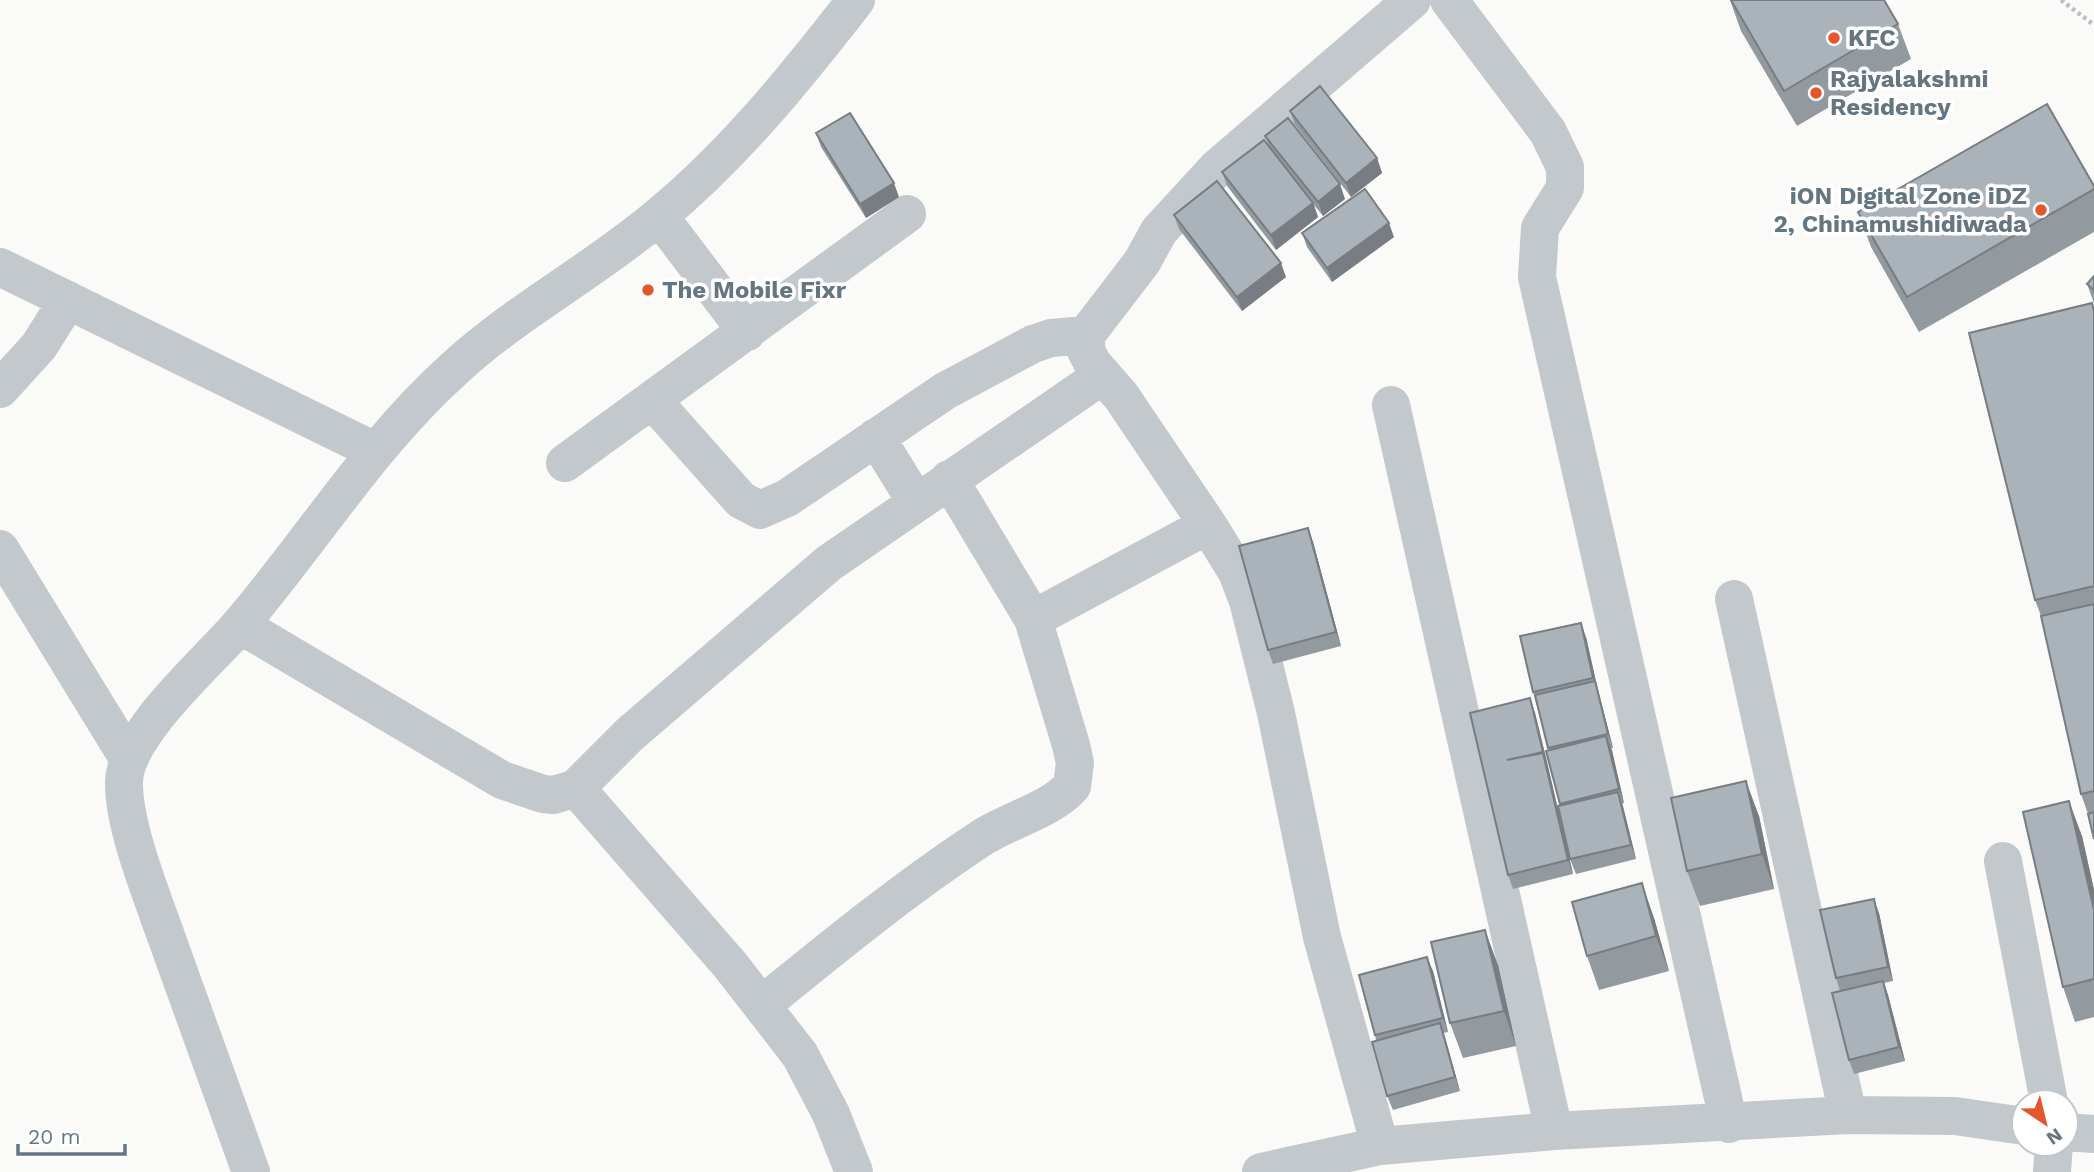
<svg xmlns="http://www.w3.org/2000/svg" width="2094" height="1172" font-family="'Work Sans',sans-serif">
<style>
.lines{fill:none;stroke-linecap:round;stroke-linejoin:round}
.path{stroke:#bbbfc2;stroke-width:4.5;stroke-dasharray:3.5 3.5;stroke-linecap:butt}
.street{stroke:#c3c8cc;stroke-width:38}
.wall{fill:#929a9f}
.shaded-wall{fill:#777d82}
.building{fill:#aab3b9;stroke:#777d82;stroke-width:2}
.poi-dot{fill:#e4572e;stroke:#fff;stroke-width:2.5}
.labels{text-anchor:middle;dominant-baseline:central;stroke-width:7;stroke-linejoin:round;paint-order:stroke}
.poi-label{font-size:24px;font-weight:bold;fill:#657683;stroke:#fff;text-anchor:start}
</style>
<rect width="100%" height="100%" fill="#fafaf8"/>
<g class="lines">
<path class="path" d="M2061,0L2094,25"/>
<path class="street" d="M1449,0L1548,132L1565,167V188L1540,228L1537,277L1729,1124
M659,216L747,332
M0,267L375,451
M0,389L39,346L68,300
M653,401L741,500L760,510L787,498L945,391L1033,344L1051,338L1086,335
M1391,405L1554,1131
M876,437L916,502
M565,463L907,214
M0,549L128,758
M1734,599L1848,1115
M1033,619L1208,525
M240,625L502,780L543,794L554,795L576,788L630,734L829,563L1103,375
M576,788L731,966L800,1055L831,1114L854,1172
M2003,861L2049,1102
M763,1004C833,947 904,889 980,839C1008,820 1050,811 1072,786L1075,763L1071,745L1033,619L949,479
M2066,1132L2094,1134
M1380,1146L1322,937L1276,713L1248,601L1237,572L1208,525L1121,396L1093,364L1086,351V335L1142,262L1159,231L1216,169L1412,0
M251,1172C223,1094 195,1017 167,939C152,896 123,826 124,781C126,733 207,663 238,627C312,541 370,444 455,368C517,311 594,271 659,216C735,153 796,77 856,0
M1261,1172L1380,1146L1554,1131L1848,1115L1955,1116L2024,1126
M2052,1172L2054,1144"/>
</g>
<path class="wall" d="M1730,0H1884L1898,24L1911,59L1797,126L1741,31Z
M1290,111L1377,158L1382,173L1351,197L1295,125Z
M816,133L899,197L866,218L821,147Z
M1265,136L1345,199L1323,216L1314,205L1318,217L1276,250L1227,186L1222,172L1270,148Z
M2094,186V232L1919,332L1871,247L1858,212Z
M1174,215L1286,277L1242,311L1179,229Z
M1302,233L1394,237L1332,282L1307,247Z
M2094,276V303L2087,284Z
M2094,308V839L2088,814L2081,794L2041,616L2035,600Z
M1313,542L1341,646L1273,664L1268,650Z
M1586,637L1597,686L1613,748H1611L1624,803L1622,804L1636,859L1576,874L1570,859L1560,806L1546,751L1549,750L1533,692Z
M1530,698L1535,713L1548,766L1573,874L1513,889L1508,875Z
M1759,816L1774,889L1700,906L1687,871Z
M2082,836L2094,890V1017L2075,1022L2063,987Z
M1879,913L1893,981L1884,983L1888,995L1905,1061L1854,1074L1849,1060L1840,991L1836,978Z
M1654,918L1669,971L1599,990L1587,956Z
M1498,965L1516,1046L1463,1058L1450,1023Z
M1433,971L1448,1032L1443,1033L1460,1091L1393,1110L1387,1096L1375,1035Z"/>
<path class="shaded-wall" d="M1377,158L1382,173L1351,197L1346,183Z
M894,183L899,197L866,218L860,204Z
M1340,184L1345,199L1323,216L1318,202Z
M1313,203L1318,217L1276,250L1271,235Z
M1389,223L1394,237L1332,282L1327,268Z
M1281,263L1286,277L1242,311L1237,297Z
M1308,528L1313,542L1341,646L1336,632Z
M1581,623L1586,637L1597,686L1613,748L1608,734L1597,687L1593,678Z
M1530,698L1535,713L1548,766L1543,752Z
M1606,736L1612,750L1624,803L1619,789Z
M1543,753L1548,767L1573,874L1568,860Z
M1746,781L1759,816L1774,889L1762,854Z
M1618,792L1623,806L1636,859L1631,845Z
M2069,801L2082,836L2094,890V910Z
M1642,883L1654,918L1669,971L1656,936Z
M1874,899L1879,913L1893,981L1888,967Z
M1485,930L1498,965L1516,1046L1504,1011Z
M1427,957L1433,971L1448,1032L1443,1018Z
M1883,981L1888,995L1905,1061L1899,1047Z
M1440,1023L1445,1037L1460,1091L1455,1077Z"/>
<path class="building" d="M1731,0H1884L1898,24L1784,91Z
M1320,86L1377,158L1346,183L1290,111Z
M2047,104L2094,186V189L1907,297L1858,212Z
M850,113L894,183L860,204L816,133Z
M1288,118L1340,184L1318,202L1265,136Z
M1264,140L1313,203L1271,235L1222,172Z
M1217,181L1281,263L1237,297L1174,215Z
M1365,189L1389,223L1327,268L1302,233Z
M2094,276V290L2087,284Z
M2092,303L2094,311V586L2035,600L1969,333Z
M1308,528L1336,632L1268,650L1239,546Z
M2094,604V791L2081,794L2041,616Z
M1581,623L1593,678L1533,692L1520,636Z
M1595,681L1608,734L1548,748L1535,695Z
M1530,698L1543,752L1507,760L1543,753L1568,860L1508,875L1470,713Z
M1606,736L1619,789L1560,804L1546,751Z
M1746,781L1762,854L1687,871L1671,798Z
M1618,792L1631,845L1570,859L1558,806Z
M2069,801L2094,910V979L2063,987L2023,812Z
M2094,812V839L2088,814Z
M1642,883L1656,936L1587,956L1572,902Z
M1874,899L1888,967L1836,978L1820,910Z
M1485,930L1504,1011L1450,1023L1431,942Z
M1427,957L1443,1018L1375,1035L1359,975Z
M1883,981L1899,1047L1849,1060L1832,993Z
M1440,1023L1455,1077L1387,1096L1372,1042Z"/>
<g class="poi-dot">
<circle cx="1834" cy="38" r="7"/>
<circle cx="1816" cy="93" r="7"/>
<circle cx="2041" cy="210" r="7"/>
<circle cx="648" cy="290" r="7"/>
</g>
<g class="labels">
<g class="poi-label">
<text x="1848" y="38">KFC</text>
<text x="1830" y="79">Rajyalakshmi<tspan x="1830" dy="28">Residency</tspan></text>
<text x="2027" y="196" text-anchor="end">iON Digital Zone iDZ<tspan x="2027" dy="28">2, Chinamushidiwada</tspan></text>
<text x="662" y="290">The Mobile Fixr</text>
</g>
</g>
<g transform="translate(2045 1123) rotate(145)"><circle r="33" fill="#ffffff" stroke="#c1c8cd" stroke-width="2"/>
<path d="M0-5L12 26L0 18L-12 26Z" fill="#e4572e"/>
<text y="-10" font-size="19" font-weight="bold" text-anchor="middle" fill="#657683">N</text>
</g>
<path d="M18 1144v10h107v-10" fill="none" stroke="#657683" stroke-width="3.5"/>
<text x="28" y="1144" font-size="21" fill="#657683" stroke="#ffffff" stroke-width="5" paint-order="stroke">20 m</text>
</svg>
